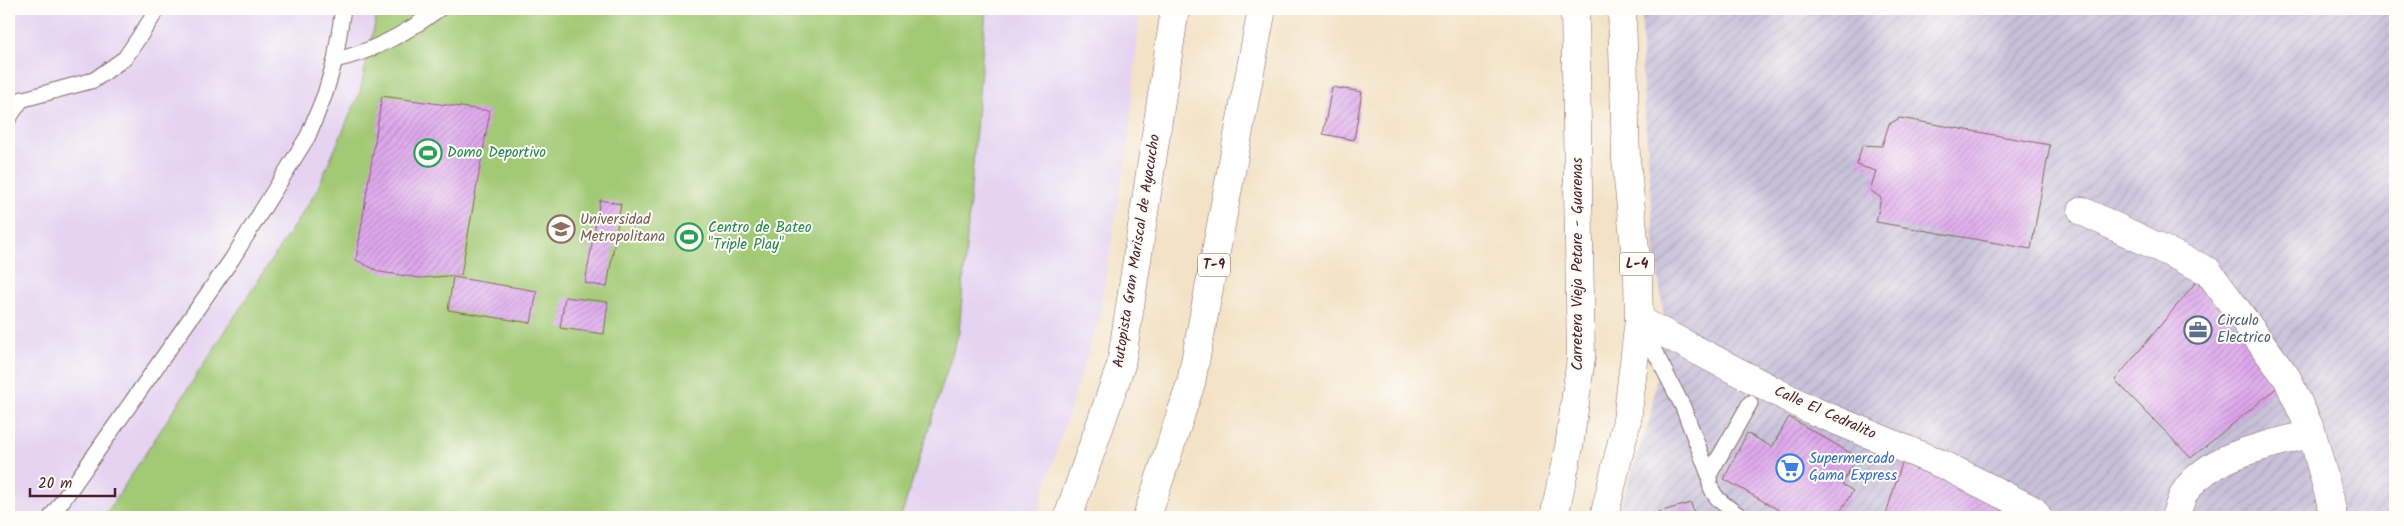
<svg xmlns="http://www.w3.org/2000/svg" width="2404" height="526" font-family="Kalam,sans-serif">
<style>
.built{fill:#e4d3f1}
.industrial{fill:url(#industrial-furrows)}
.grass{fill:#a2c975;stroke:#767450}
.building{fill:url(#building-hatch)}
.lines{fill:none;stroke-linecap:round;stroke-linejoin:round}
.lane-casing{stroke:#856361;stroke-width:17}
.street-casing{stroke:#856361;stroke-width:29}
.primary-casing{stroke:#856361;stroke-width:29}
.highway-casing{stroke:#856361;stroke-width:29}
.lane{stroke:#fff;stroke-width:15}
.street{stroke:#fff;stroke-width:28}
.primary{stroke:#fff;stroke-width:28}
.highway{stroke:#fff;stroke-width:28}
.labels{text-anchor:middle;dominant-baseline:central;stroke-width:4;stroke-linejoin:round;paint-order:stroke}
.shield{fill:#fdfcf7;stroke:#806168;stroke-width:1}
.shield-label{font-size:14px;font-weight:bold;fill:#4a1f2b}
.leisure-label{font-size:15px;fill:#27864d;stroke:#fdfcf7;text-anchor:start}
.education-label{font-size:15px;fill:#785e54;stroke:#fdfcf7;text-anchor:start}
.street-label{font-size:15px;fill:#4a1f2b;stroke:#fdfcf7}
.service-label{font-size:15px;fill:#4e5e75;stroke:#fdfcf7;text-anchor:start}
.shop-label{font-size:15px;fill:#366cbe;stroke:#fdfcf7;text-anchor:start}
</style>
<defs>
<pattern id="industrial-furrows" width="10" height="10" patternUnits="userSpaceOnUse" patternTransform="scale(1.25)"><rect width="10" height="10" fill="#c6c0d9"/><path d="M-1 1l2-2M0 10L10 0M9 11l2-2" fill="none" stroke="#aca5ba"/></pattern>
<pattern id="building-hatch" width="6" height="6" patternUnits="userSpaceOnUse" patternTransform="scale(1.25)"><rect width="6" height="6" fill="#dea9ed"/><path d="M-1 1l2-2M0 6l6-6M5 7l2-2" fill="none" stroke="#b689c0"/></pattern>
</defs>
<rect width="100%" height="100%" fill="#fdfcf7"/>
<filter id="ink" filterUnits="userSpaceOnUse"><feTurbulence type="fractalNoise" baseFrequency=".02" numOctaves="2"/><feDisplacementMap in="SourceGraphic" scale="10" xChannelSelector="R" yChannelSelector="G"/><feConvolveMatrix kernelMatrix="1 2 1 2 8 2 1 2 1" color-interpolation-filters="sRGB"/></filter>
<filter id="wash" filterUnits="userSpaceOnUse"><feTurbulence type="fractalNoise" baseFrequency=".0096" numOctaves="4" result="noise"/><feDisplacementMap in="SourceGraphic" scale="20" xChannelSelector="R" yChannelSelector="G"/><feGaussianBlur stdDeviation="1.12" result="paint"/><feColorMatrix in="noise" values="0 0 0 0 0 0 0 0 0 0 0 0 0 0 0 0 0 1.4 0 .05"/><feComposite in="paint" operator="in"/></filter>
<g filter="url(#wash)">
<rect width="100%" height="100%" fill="#f3e2c6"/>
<path class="built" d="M9,9H1140L1129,137L1098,321L1036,517H9Z"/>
<path class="industrial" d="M1642,9H2395V517H1617L1650,418L1665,325L1655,251L1642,74Z"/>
<path class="grass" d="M378,9H986L959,332L901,517H104L316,192L360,92Z"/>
<g id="blocks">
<path class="building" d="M1332,87L1362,92L1354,140L1323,134Z
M382,96L490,111L461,275L420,278L380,272L356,260Z
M1900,118L2050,145L2031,249L1876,222L1881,198L1870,190L1876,171L1857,165L1862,145L1882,146L1889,124Z
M600,200L621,204L607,287L585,283Z
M453,277L537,291L531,323L448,310Z
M2197,281L2284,382L2191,458L2115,380Z
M565,297L608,302L604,334L560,328Z
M1789,417L1857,457L1842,484L1853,491L1837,517H1791L1724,479L1747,433L1772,447Z
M1902,463L1984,497L2035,517H1885Z
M1691,503L1695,517H1660L1658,512Z"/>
</g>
</g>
<g filter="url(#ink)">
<use href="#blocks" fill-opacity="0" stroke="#856361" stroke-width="1"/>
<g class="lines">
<g class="lane-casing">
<path id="lane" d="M335,60C373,52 408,32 439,9
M9,103L94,80L125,58L158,9
M9,118L22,99
M1641,325L1683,407L1709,475C1709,498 1725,504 1741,517
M1709,475L1750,403
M51,517L232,259L308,136L325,94L335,60L343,9"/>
</g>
<g class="street-casing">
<path id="street" d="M2082,211L2208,271L2287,378L2312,433L2330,499L2333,517
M1639,320L1809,409L1946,466L2033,510L2038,517
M2175,517C2179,508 2181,496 2187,489C2215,452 2270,446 2312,433"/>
</g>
<g class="primary-casing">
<path id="primary" d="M1554,517L1569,447L1581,358L1575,9
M1604,517L1627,420L1639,320L1638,279L1626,159L1622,9"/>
</g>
<g class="highway-casing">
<path id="highway" d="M1068,517L1121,365L1175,9
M1147,517L1191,383L1262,9"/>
</g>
<use href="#lane" class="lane"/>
<use href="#street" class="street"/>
<use href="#primary" class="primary"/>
<use href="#highway" class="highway"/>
</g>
</g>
<defs>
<g id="stadium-ring" transform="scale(1.4375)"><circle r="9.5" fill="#fdfcf7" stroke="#2e9e5b" stroke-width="1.5"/><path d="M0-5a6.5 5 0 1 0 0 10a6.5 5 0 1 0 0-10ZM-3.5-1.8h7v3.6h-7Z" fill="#2e9e5b"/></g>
<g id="university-ring" transform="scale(1.4375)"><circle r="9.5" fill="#fdfcf7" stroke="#8d6e63" stroke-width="1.5"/><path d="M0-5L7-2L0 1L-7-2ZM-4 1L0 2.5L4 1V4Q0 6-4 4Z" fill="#8d6e63"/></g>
<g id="office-ring" transform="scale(1.4375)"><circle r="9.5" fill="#fdfcf7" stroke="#5c6f8a" stroke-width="1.5"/><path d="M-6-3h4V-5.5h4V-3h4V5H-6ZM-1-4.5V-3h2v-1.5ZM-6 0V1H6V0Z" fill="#5c6f8a"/></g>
<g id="supermarket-ring" transform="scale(1.4375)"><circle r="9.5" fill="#fdfcf7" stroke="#3f7fe0" stroke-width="1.5"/><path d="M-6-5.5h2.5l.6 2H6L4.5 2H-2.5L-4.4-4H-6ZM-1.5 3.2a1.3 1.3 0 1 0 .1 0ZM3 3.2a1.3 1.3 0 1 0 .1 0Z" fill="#3f7fe0"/></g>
</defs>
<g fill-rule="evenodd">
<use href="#stadium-ring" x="428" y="153"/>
<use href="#university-ring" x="561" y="229"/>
<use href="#stadium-ring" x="689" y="237"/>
<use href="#office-ring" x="2198" y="330"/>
<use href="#supermarket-ring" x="1790" y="468"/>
</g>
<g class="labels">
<g class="shield">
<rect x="1619.5" y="252.5" width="35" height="23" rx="4"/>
<rect x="1198" y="253.5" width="32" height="23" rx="4"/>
</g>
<g class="shield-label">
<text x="1637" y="264">L-4</text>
<text x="1214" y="265">T-9</text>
</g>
<g class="leisure-label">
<text x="447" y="153">Domo Deportivo</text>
<text x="708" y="228">Centro de Bateo<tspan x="708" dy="17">"Triple Play"</tspan></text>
</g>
<g class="education-label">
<text x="580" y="220">Universidad<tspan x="580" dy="17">Metropolitana</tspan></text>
</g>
<g class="street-label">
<text transform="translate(1137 251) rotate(-81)">Autopista Gran Mariscal de Ayacucho</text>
<text transform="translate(1578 264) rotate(-90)">Carretera Vieja Petare - Guarenas</text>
<text transform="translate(1825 413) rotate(24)">Calle El Cedralito</text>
</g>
<g class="service-label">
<text x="2217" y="321">Circulo<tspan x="2217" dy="17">Electrico</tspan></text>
</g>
<g class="shop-label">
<text x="1809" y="459">Supermercado<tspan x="1809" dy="17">Gama Express</tspan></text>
</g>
</g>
<rect width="2404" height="526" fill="none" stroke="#fdfcf7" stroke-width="30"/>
<path d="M30 488v8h85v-8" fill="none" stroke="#4a1f2b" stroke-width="2.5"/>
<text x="38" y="488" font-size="15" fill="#4a1f2b" stroke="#fdfcf7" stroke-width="4" paint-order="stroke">20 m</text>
</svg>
